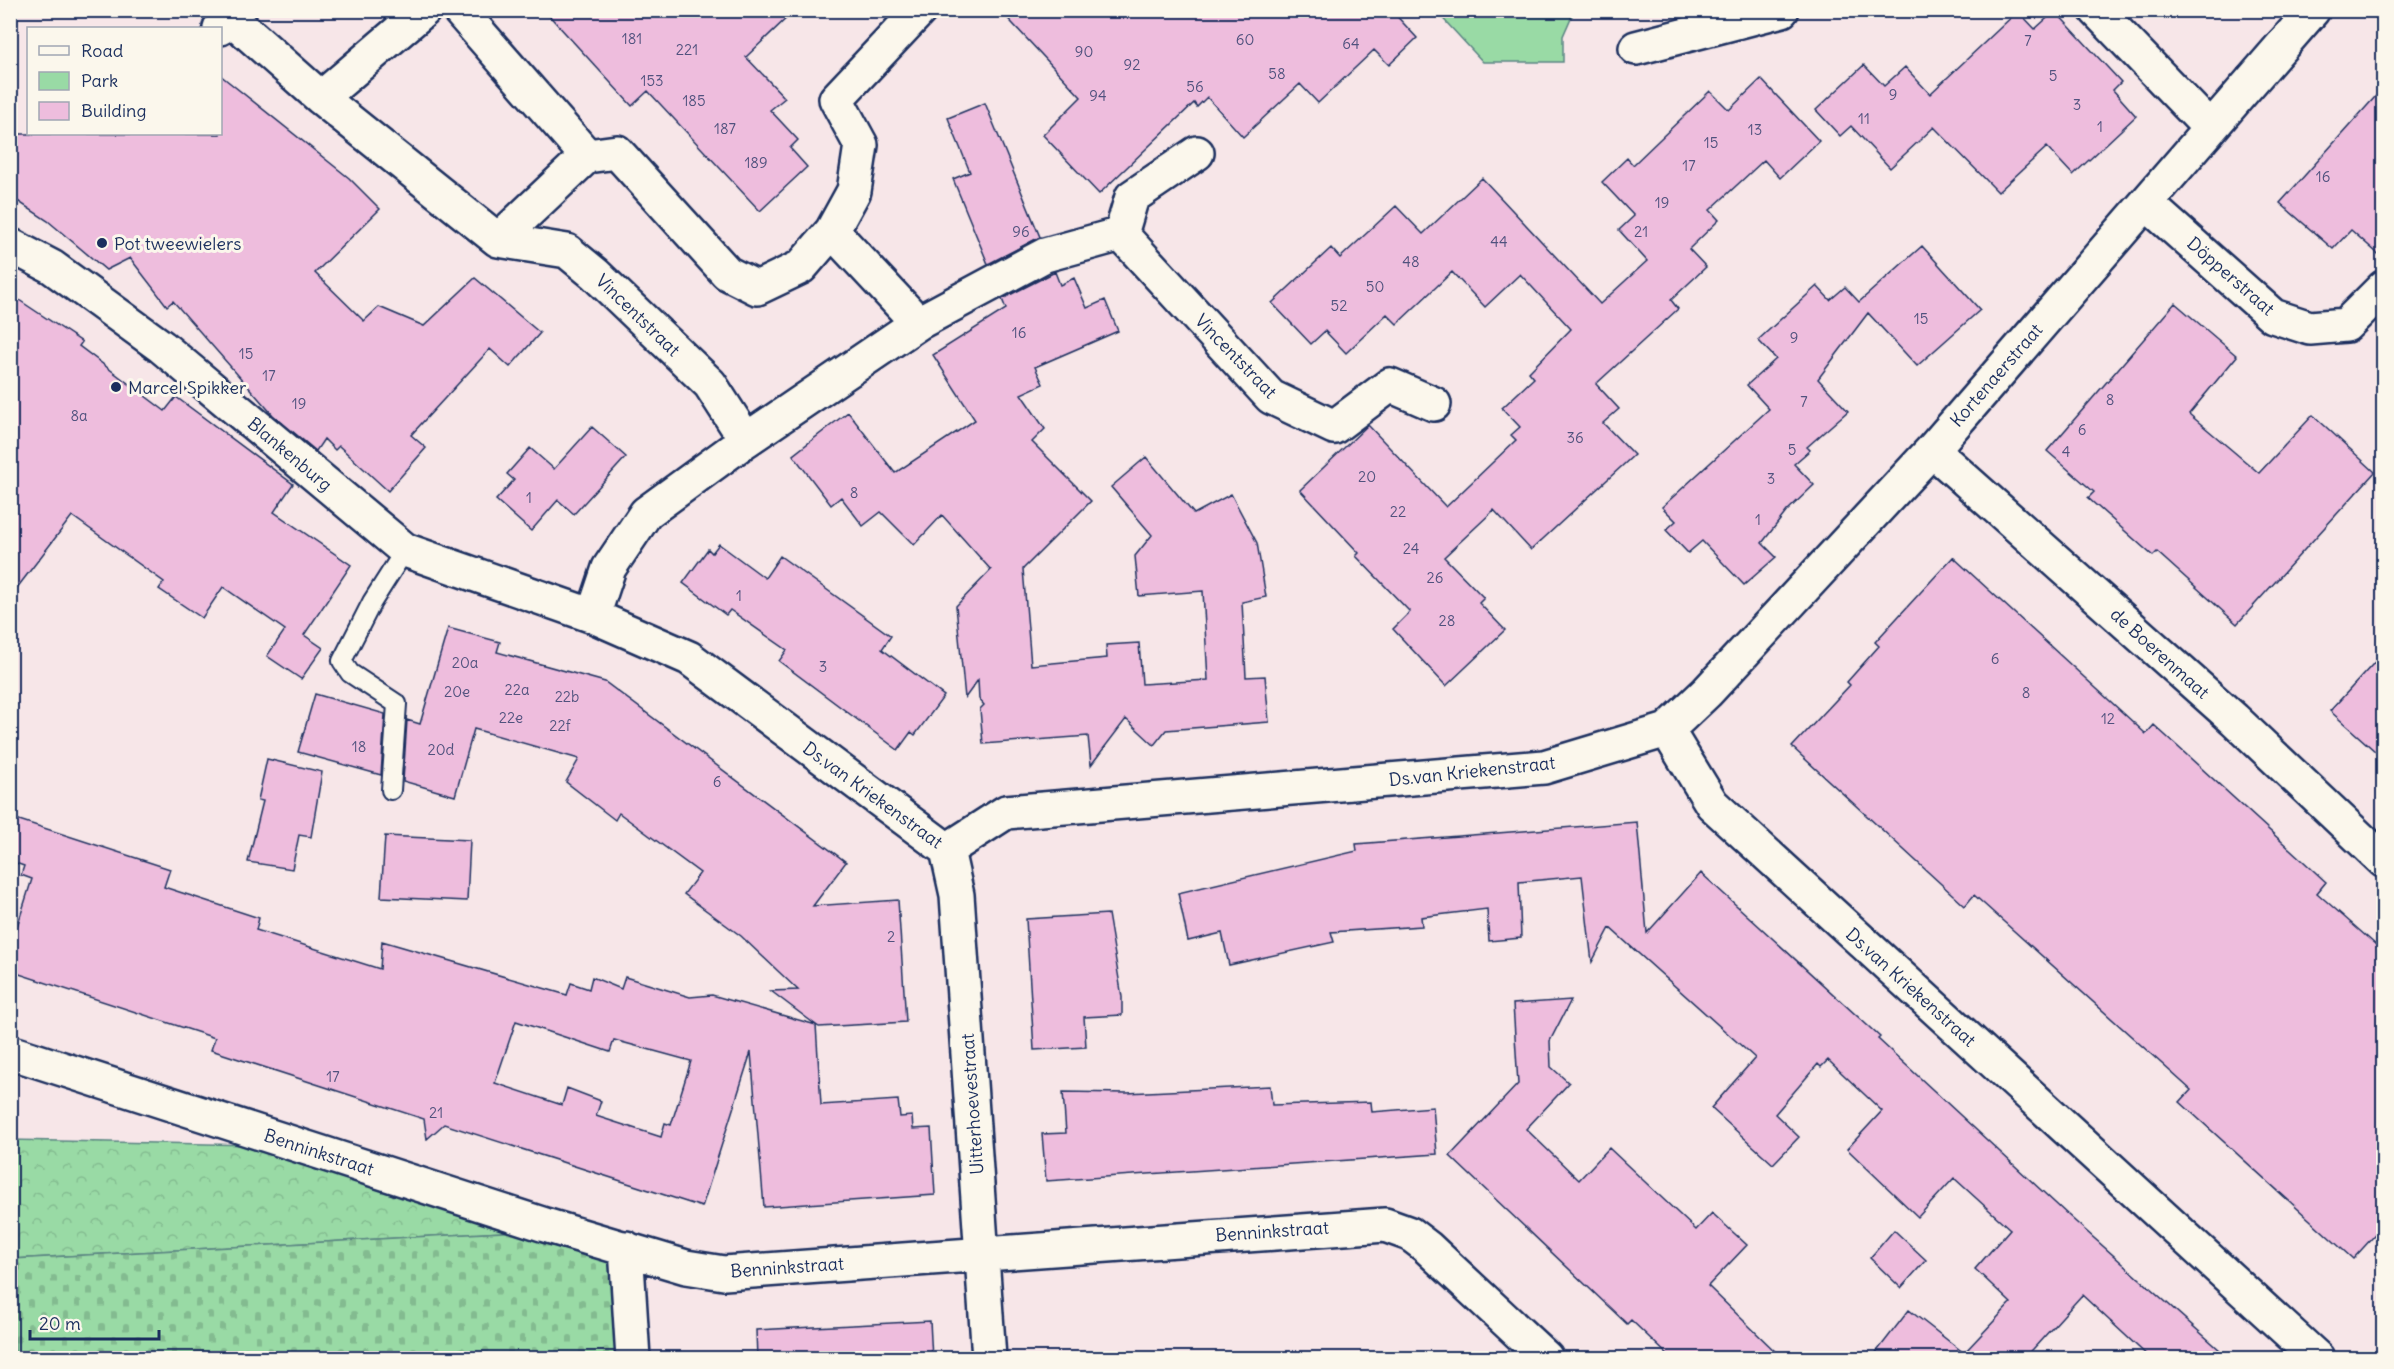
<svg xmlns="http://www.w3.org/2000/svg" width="2394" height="1369" font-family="Delius,sans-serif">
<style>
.green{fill:#99daa5;stroke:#5a8482;stroke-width:1.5}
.forest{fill:url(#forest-crowns);stroke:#5a8482;stroke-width:1.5}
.cemetery{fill:url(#cemetery-stones);stroke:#5a8482;stroke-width:1.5}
.building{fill:#eebddd;stroke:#1b2f5e;stroke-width:1.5;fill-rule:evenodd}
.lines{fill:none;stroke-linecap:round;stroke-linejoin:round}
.lane-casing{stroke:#1b2f5e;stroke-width:22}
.street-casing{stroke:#1b2f5e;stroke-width:38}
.lane{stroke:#fbf7ec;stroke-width:18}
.street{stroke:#fbf7ec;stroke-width:33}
.poi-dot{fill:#1b2f5e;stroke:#fbf7ec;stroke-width:2}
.labels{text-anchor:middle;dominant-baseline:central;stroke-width:6;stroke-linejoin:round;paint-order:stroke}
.number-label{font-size:15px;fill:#50527e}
.poi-label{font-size:18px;fill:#1b2f5e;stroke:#fbf7ec;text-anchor:start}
.street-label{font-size:18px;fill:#1b2f5e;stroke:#fbf7ec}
</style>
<defs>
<pattern id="forest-crowns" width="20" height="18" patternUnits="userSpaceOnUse" patternTransform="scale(1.5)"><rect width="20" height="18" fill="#99daa5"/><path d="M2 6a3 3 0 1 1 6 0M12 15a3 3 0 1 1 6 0" fill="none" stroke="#83bb90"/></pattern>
<pattern id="cemetery-stones" width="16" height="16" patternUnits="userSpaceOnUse" patternTransform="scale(1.5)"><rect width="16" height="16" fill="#99daa5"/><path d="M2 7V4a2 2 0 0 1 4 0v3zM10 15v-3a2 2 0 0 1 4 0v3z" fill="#83bb90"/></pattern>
</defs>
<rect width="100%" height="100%" fill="#f7e6e8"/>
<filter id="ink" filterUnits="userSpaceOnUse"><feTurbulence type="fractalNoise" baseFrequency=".0167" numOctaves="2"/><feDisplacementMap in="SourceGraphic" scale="12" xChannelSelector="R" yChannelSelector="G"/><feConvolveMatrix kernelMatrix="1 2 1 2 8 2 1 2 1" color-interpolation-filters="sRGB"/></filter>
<g filter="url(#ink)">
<path class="green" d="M1436,11H1574L1563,36V62H1483Z"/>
<path class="forest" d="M10,1140L255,1145L560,1229L12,1259Z"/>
<path class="cemetery" d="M560,1229L612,1248L618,1358H15L12,1259Z"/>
<path class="building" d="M544,10H795L746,57L785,98L770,110L798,140L790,148L807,167L760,211L648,91L632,106Z
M1000,10H1391L1417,38L1389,65L1374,50L1318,103L1300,84L1243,137L1207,97L1197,107L1194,103L1099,194L1043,135L1081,97Z
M2018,11L2035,29L2055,11L2121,82L2113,90L2136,116L2073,175L2047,147L1998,192L1934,127L1890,168L1851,126L1840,136L1816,110L1864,65L1884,86L1905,67L1930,94Z
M220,75L349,178L380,209L315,273L364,321L379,307L424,326L475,278L540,333L510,367L490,349L411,435L426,448L388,491L339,446L335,450L324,439L316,451L273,415L173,301L167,306L130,258L106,270L48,221L10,196V134H220Z
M1761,79L1819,141L1780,178L1764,160L1710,210L1719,220L1689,249L1706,267L1671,300L1678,309L1596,384L1619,409L1603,423L1634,455L1531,550L1494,510L1444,557L1484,598L1479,603L1505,630L1446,686L1393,629L1410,612L1356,556L1359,553L1300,490L1368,425L1446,507L1516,440L1511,435L1520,427L1502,408L1534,378L1529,372L1571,329L1520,274L1485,307L1452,272L1397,324L1387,314L1346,353L1325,331L1311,344L1272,303L1331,248L1340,258L1396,206L1423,234L1482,178L1600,304L1647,261L1619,230L1634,216L1602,182L1627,158L1633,165L1710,91L1729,110Z
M2384,87V259L2351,230L2333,249L2280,203Z
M985,103L1040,237L988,264L953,179L970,172L948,118Z
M1922,246L1980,310L1917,366L1868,313L1818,379L1848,411L1807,447L1810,450L1794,464L1814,485L1787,511L1762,543L1776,557L1744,585L1702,541L1688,553L1666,530L1676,521L1662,507L1769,409L1747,385L1776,359L1758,340L1817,286L1830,300L1845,287L1859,302Z
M1055,272L1060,285L1074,278L1087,308L1105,300L1118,331L1035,367L1043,384L1021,394L1045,429L1032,442L1091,501L1023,569L1031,665L1107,658L1106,645L1139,643L1142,684L1208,680L1203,591L1139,596L1135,556L1152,535L1111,487L1146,457L1194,514L1231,494L1257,543L1266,597L1242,602L1246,677L1265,676L1269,722L1166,730L1154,745L1126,719L1091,765L1088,736L983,744L980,709L984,705L979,699L978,680L965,698L956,606L991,570L942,515L914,545L881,512L863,526L841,497L831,505L793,455L848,412L895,473L975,420L933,355L1006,309L1002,299Z
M10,294L82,342L79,346L165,411L176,397L293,484L274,512L351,565L304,635L323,648L301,679L267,656L285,630L223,587L202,618L159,589L164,582L72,516L10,597Z
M2175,303L2237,356L2189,414L2259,473L2313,415L2375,472L2237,624L2157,552L2153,556L2088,498L2094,492L2047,451Z
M592,427L626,457L574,514L558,500L531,531L496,500L514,480L507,474L530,448L554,469Z
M719,544L765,578L780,556L891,636L882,649L944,696L915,735L911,732L898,750L779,661L787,650L730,610L726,615L683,583L708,549L712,553Z
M1953,557L2146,734L2154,725L2326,882L2317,893L2384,952V1225L2353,1259L2180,1102L2191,1090L1974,895L1965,906L1792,747L1850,685L1847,682L1879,646L1875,642Z
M448,628L500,642L497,652L605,682L846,862L813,906L898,900L906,1022L819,1027L816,1025L821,1105L898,1100L900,1117L912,1116L913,1129L931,1128L935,1195L764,1207L751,1052L702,1207L444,1124L427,1139L424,1119L211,1050L215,1038L10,971V949L32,879L21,875L24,866L10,861V817L170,869L164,887L259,918L256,930L380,969L382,941L567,995L571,983L589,989L592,977L621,989L625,977L690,997L712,995L816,1025L771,991L798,990L741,936L684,894L700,873L619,813L615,820L566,782L579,759L474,729L455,796L403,781L407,720L420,724ZM516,1021L610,1052L614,1040L691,1061L671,1125L665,1123L661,1137L596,1116L601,1101L567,1088L562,1105L495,1083Z
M2384,652V759L2330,711Z
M315,694L385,714L381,775L298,752Z
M267,759L322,772L311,837L299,835L292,869L248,862L263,801L258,800Z
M1637,822L1647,933L1701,873L1880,1037L1878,1039L2068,1215L2230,1359H2151L2082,1295L2024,1359H1871L1909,1310L1964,1353L2011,1303L1975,1269L2010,1229L1954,1178L1918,1217L1847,1149L1882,1111L1828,1060L1821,1067L1818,1064L1775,1114L1799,1137L1773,1164L1711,1108L1755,1058L1610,928L1592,962L1582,876L1519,882L1521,938L1489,941L1487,909L1421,917L1422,926L1331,932L1334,942L1229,965L1222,933L1188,941L1178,893L1357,851L1356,844Z
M385,836L470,840L467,901L381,897Z
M1108,914L1122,997V1015L1084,1017L1086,1047L1034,1050L1026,919Z
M1571,1000L1550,1041L1551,1067L1569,1083L1526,1129L1579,1180L1609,1148L1696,1230L1712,1213L1747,1245L1708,1286L1783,1359H1672L1631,1320L1627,1324L1450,1156L1518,1084L1513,1004Z
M1270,1086L1272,1105L1371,1102L1372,1112L1433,1107L1437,1154L1046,1181L1042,1134L1066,1133L1063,1092L1127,1093Z
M1894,1230L1926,1260L1901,1288L1870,1258Z
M930,1321L932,1359H757L756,1330Z"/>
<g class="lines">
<g class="lane-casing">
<path id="lane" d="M391,790L397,704L350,673L342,661L372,602L405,550"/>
</g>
<g class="street-casing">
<path id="street" d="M459,10L587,156
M2096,10L2210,128
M220,28L233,20L321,98L498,240L567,251L595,274L710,384L746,440
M1636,48L1782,10
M321,98L424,10
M2146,203L2273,316L2310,328L2346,325L2384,287
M832,231L918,323
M1121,234L1271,397L1334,427L1390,385L1434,404
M1121,234L1132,197L1197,153
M498,240L587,156L617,152L727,273L757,288L801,267L832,231L854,191L861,145L836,99L920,10
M10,245L52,267L162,347L405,550L593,616L689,658L947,850L1006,812L1544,767L1667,730L1707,692L1932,450L2313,10
M1932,450L2234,719L2384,861
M593,616L609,568L646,513L746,440L918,323L1045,255L1121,234
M1667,730L1712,804L2317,1358
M947,850L957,895L989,1358
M10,1052L545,1225L686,1267L724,1273L1385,1225L1410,1234L1427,1247L1546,1358
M626,1248L633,1358"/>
</g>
<use href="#lane" class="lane"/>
<use href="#street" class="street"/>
</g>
</g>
<g class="poi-dot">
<circle cx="102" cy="243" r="6"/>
<circle cx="116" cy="387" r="6"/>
</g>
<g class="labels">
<g class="number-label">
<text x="632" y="38">181</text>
<text x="1245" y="39">60</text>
<text x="2028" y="40">7</text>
<text x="1351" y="43">64</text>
<text x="687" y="49">221</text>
<text x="1084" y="51">90</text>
<text x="1132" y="64">92</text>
<text x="1277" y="73">58</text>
<text x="2053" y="75">5</text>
<text x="652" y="80">153</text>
<text x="1195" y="86">56</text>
<text x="1893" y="94">9</text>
<text x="1098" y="95">94</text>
<text x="694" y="100">185</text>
<text x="2077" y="104">3</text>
<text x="1864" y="118">11</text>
<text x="2100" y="126">1</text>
<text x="725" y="128">187</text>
<text x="1755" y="129">13</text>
<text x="1711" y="142">15</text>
<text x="756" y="162">189</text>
<text x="1689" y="165">17</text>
<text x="2323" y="176">16</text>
<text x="1662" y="202">19</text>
<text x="1021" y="231">96</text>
<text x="1641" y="231">21</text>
<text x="1499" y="241">44</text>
<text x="1411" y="261">48</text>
<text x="1375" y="286">50</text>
<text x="1339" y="305">52</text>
<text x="1921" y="318">15</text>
<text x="1019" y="332">16</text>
<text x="1794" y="337">9</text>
<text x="246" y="353">15</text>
<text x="269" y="375">17</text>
<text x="2110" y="399">8</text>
<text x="1804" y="401">7</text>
<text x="299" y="403">19</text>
<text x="79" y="415">8a</text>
<text x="2082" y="429">6</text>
<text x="1575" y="437">36</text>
<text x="1792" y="449">5</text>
<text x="2066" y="451">4</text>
<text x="1367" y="476">20</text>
<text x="1771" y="478">3</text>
<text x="854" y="492">8</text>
<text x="529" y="497">1</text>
<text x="1398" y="511">22</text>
<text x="1758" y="519">1</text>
<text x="1411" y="548">24</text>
<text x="1435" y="577">26</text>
<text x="739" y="595">1</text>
<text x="1447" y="620">28</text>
<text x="1995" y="658">6</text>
<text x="465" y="662">20a</text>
<text x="823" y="666">3</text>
<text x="517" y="689">22a</text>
<text x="457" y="691">20e</text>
<text x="2026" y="692">8</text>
<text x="567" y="696">22b</text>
<text x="511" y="717">22e</text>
<text x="2108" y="718">12</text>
<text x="560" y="725">22f</text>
<text x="359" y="746">18</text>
<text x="441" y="749">20d</text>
<text x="717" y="781">6</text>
<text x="891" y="936">2</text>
<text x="333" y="1076">17</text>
<text x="436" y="1112">21</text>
</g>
<g class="poi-label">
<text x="114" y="243">Pot tweewielers</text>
<text x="128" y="387">Marcel Spikker</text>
</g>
<g class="street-label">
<text transform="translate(2231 276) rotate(41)">Döpperstraat</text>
<text transform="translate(638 315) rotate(44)">Vincentstraat</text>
<text transform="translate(1236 356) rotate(46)">Vincentstraat</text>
<text transform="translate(1996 375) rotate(-49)">Kortenaerstraat</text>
<text transform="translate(290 454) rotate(40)">Blankenburg</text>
<text transform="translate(2160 653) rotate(42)">de Boerenmaat</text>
<text transform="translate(1472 771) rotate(-6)">Ds.van Kriekenstraat</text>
<text transform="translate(873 795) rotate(36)">Ds.van Kriekenstraat</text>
<text transform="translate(1911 987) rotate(42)">Ds.van Kriekenstraat</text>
<text transform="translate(972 1104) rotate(-94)">Uitterhoevestraat</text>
<text transform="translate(319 1152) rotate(18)">Benninkstraat</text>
<text transform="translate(1272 1231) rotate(-4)">Benninkstraat</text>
<text transform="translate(787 1267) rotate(-4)">Benninkstraat</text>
</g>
</g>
<rect width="2394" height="1369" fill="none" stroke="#fbf7ec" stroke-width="36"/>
<rect x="18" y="18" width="2358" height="1333" fill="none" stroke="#1b2f5e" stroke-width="2" filter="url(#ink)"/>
<rect x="27" y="27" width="195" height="108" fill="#fbf7ec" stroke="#a1a7b3" stroke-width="1.5"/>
<rect x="39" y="46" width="30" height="9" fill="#fbf7ec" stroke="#a1a7b3" stroke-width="1.5"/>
<text x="81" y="57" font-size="18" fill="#1b2f5e">Road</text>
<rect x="39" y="72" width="30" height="18" fill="#99daa5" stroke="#a1a7b3" stroke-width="1.5"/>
<text x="81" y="87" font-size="18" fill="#1b2f5e">Park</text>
<rect x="39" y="102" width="30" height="18" fill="#eebddd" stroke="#a1a7b3" stroke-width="1.5"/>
<text x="81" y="117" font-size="18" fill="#1b2f5e">Building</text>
<path d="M30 1330v9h129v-9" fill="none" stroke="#1b2f5e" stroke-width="3"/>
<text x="39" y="1330" font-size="18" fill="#1b2f5e" stroke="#fbf7ec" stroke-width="4.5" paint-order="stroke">20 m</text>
</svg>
